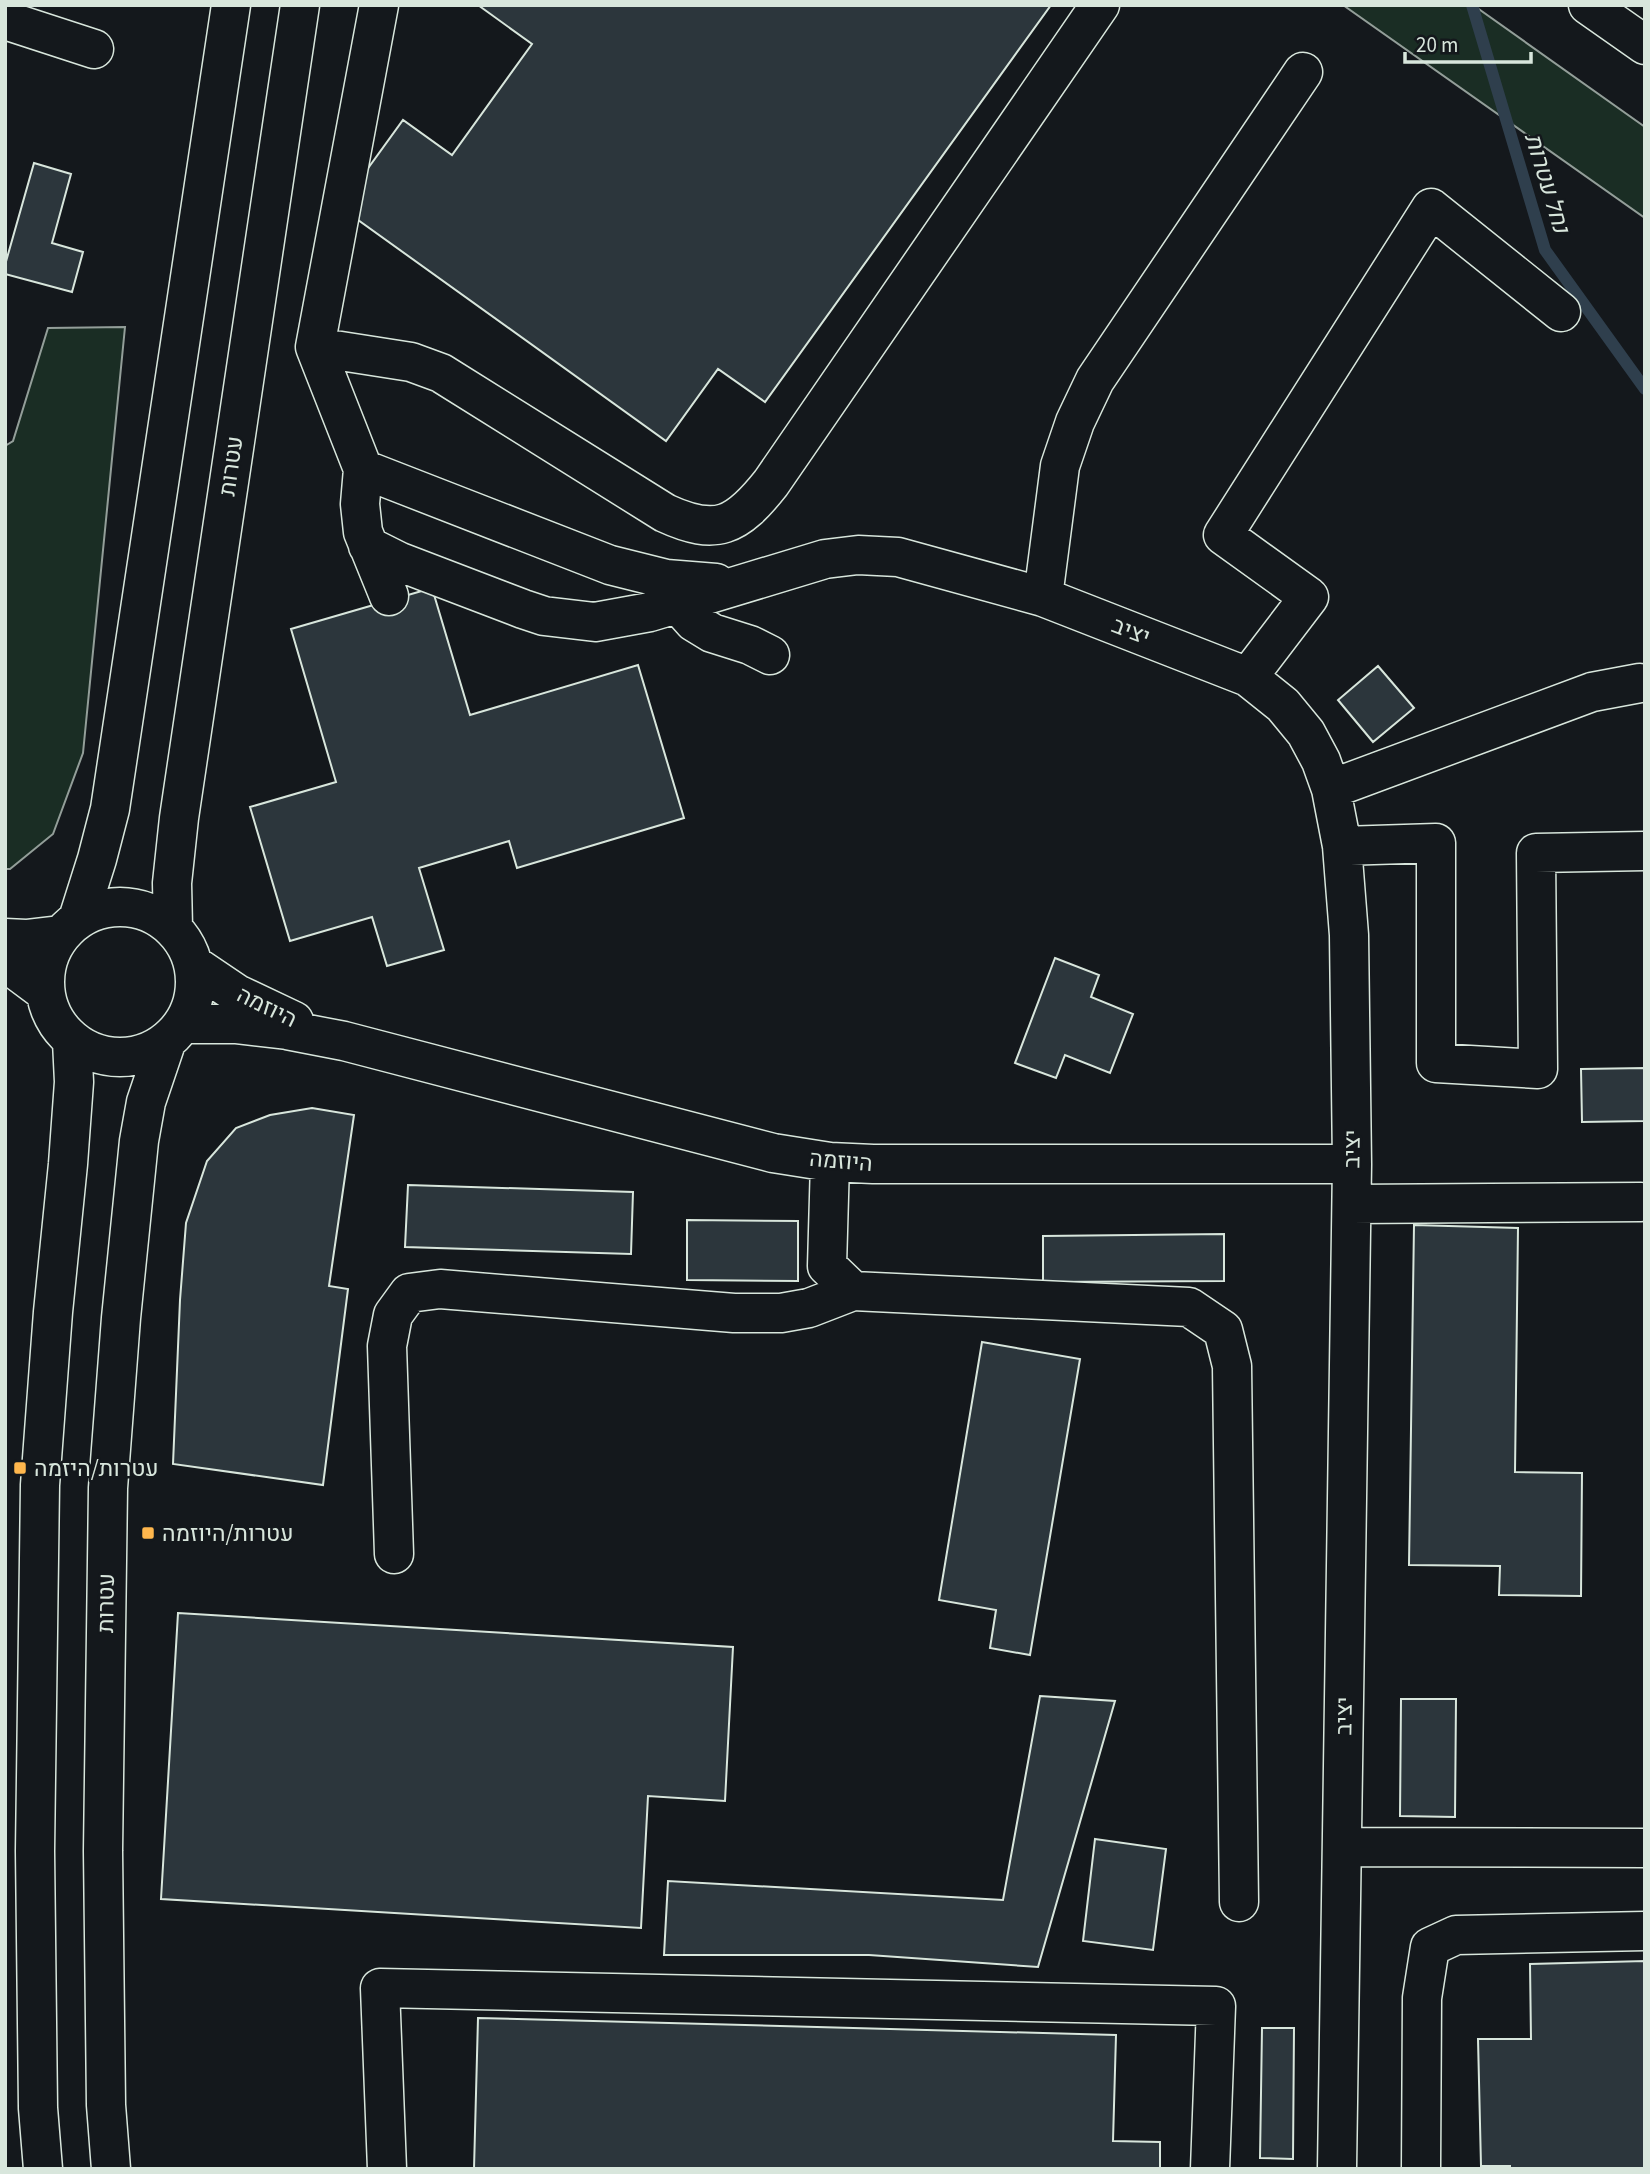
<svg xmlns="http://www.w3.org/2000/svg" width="1650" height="2174" font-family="'Source Sans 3',Heebo,sans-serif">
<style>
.green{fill:#1a2d24;stroke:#939e99;stroke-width:2}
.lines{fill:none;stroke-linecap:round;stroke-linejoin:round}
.stream{stroke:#2f3f4d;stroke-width:12}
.building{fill:#2c363c;stroke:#d8e6dc;stroke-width:2}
.minor-casing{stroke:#d8e6dc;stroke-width:41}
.minor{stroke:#14181c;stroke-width:38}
.poi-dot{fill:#ffb74d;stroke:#14181c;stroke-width:2.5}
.labels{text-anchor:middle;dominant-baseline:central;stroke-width:5;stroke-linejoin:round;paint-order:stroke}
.street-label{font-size:23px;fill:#d8e6dc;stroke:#14181c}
.poi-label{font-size:23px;fill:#d8e6dc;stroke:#14181c;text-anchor:start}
.water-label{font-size:24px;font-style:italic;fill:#d8e6dc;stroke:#14181c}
</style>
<rect width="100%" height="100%" fill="#14181c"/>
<path class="green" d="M1343,5H1473L1645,127V218Z
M125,327L83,753L53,834L10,869H5V446L13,441L48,328Z"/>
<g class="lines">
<path class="stream" d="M1472,5L1545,250L1645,389"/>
</g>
<path class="building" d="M478,5H1051L765,402L718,369L666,441L340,207L403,120L452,155L532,44Z
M34,163L71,174L52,243L83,252L72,292L5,274V265Z
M432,588L470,715L638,665L684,818L517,868L509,841L419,868L444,950L387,966L372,917L290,941L250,807L336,782L291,629Z
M1378,666L1414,708L1373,742L1338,700Z
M1055,958L1099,975L1091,997L1133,1014L1110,1073L1065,1055L1056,1078L1015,1063Z
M1645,1068V1121L1582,1122L1581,1069Z
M312,1108L354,1115L329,1286L348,1289L323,1485L173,1464L180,1300L186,1223L207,1161L236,1128L270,1115Z
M408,1185L633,1192L631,1254L405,1247Z
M687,1220L798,1221V1281L687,1280Z
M1414,1225L1518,1228L1515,1472L1582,1473L1581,1596L1499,1595L1500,1566L1409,1565Z
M1224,1234V1281L1043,1282V1236Z
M982,1342L1080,1359L1030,1655L990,1648L996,1610L939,1600Z
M178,1613L733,1647L725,1801L648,1796L641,1928L161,1899Z
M1040,1696L1115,1701L1038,1967L869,1955H664L668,1881L1003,1900Z
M1401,1699H1456L1455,1817L1400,1816Z
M1095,1839L1166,1849L1153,1950L1083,1941Z
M1645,1961V2169H1510V2166H1481L1478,2039H1531L1530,1964Z
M478,2018L1116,2035L1113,2141L1160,2142V2169H474Z
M1262,2028H1294L1293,2159L1260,2158Z"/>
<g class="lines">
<g class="minor-casing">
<path id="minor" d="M379,5L315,347L363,469L360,504L363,532L389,596
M1588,5L1645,45
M5,20L94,49
M315,347L411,362L441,373L665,513C717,537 737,526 771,483L1100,5
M363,469L610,565L666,579L716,583
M368,546L400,562L523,609L544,616L595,622L650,612L825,559L858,555L898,557L1043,597L1248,677L1283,705L1306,733L1321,761L1331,789L1342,846L1349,935L1352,1164L1337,2169
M1043,597L1060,466L1075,422L1095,380L1303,72
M677,603L694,622L712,633L750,645L770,655
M1248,677L1309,597L1223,535L1431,208L1561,312
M1331,789L1592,692L1640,683
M1342,846L1436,843V1063L1538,1069L1536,853L1645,851
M45 982a75 75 0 1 1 150 0a75 75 0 1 1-150 0Z
M78,919L97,859L110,809L231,5
M173,928L172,883L179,818L300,5
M5,938L26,939L60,935
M5,962L44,991
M194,965L237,994L294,1021
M184,1024H235L287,1030L344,1041L773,1153L830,1162L873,1164H1352
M830,1162L827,1266L853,1291L1189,1307L1223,1330L1232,1366L1239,1902
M1352,1204L1641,1202
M394,1554L387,1346L393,1315L409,1293L440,1289L734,1313H781L809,1308L853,1291
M1342,1847L1645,1848
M43,2169L38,2108L35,1851L40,1485L53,1312L68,1164L74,1082L72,1041
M111,2169L106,2105L103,1851L108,1488L121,1318L139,1141L146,1102L166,1043
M387,2169L380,1988L1216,2006L1210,2169
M1421,2169L1422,1998L1430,1947L1456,1935L1645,1931"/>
</g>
<use href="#minor" class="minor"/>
</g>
<g class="poi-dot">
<rect x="13" y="1461" width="14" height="14" rx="3.5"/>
<rect x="141" y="1526" width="14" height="14" rx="3.5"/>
</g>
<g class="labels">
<g class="street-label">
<text transform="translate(231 466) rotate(-82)">עטרות</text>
<text transform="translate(1131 631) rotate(21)">יציב</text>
<text transform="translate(267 1007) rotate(26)">היוזמה</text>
<text transform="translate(1352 1149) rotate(-89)">יציב</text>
<text transform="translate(841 1161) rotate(5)">היוזמה</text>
<text transform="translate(106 1603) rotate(-89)">עטרות</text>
<text transform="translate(1344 1716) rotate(-89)">יציב</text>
</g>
<g class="poi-label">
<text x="34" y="1468">עטרות/היזמה</text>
<text x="162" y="1533">עטרות/היוזמה</text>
</g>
<g class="water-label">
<text transform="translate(1547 183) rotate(73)">נחל עטרות</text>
</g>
</g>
<rect width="1650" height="2174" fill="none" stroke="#d8e6dc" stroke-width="14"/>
<path d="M1405 52v10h126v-10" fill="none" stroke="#d8e6dc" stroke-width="3.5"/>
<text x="1416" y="52" font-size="21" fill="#d8e6dc" stroke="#14181c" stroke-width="5" paint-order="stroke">20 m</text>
</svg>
